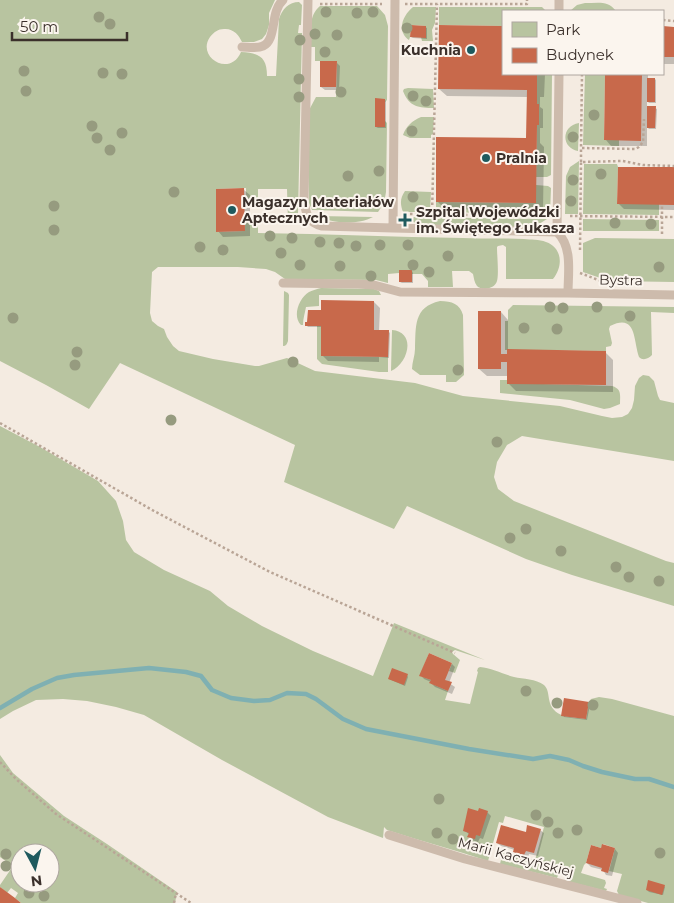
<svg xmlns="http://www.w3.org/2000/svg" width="674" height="903" font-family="Montserrat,sans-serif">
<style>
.green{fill:#b8c4a0;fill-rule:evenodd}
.shadow{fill:#0003}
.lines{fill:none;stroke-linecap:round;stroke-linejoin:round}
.stream{stroke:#7fb0b2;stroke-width:4.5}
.building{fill:#c8694b}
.path{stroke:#b9a596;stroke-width:2.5;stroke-dasharray:2.5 2.5;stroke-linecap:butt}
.service{stroke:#cdbbac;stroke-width:9}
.tree{fill:#969b7f}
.poi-dot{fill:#1f5a5e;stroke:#fbf5ee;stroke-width:2}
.labels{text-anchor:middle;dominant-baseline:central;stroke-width:4;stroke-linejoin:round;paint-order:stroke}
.poi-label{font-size:14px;font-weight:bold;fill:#3b302b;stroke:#fbf5ee;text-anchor:start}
.street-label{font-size:14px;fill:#3b302b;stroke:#fbf5ee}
</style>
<rect width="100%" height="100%" fill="#f4ebe1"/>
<path class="green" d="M0,0H275L269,13V25L266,34L262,39L254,42H242C239,35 233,28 224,29C218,29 214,32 210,37C196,57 230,78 241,52C259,53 267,57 267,76H276L279,19C282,9 289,2 299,2L302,5L301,25H299L298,33H302L298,213L294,219L288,222L287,189H258V204L246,205V188L216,189V232L245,231V218H258V233C327,234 395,237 463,238C484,239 504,238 524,239C531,240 539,239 546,242C563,248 563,267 553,279H506V247L503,245L498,246L497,247C497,256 499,273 497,281C495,289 482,291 477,286C474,282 474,278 473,274L469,271H452L453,287H428V281L422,274H412V270H399V273L388,274V283L376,280L285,279L275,272L266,269L238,267H158L152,272L150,313L152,321L158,326L164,329L167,337L173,346L179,351L213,359L255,366H259L287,358L315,371L415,383L463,396L560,406L602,416L612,418L622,417L628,414L632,408L634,400L635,386L639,378L643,375L649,376L654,381L658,396L660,400L674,403V461L522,436L507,445L497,462L494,477L498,489L514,501L666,561L674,563V606L572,575L526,559L407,506L394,529L284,482L295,445L120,363L89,409L46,385L0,361Z
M585,3C598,3 608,0 616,11H570L577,5Z
M320,6H377L385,15L388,26L387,100L385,102V99H375V127H385V121L387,123L386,192L384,203L378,212L312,210L309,203L308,112L316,97H336L337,61H315V47H310C311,32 308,16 320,6Z
M413,7H436L435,23L432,30L433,41H422L421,37H426V26L411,25L410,37L409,40C396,31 403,15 413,7Z
M439,7H542L546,11H503V26L439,25Z
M537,74H552L551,175L547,177H536L537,125L539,124V105L537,104Z
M585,74H605L604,140H619V146L583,145Z
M408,88L433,89L434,108C419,108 409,107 403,91L404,89Z
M421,117H434L433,134L431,135V138H410L403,135C406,126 412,121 421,117Z
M579,123L578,151C561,148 561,126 579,123Z
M579,161L578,214H565L566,176L570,167Z
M584,164H617L618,167L617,204H659V215L583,214Z
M536,185L548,186L551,188L550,214L436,212V202L536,203Z
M405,191L431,192L430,212H403C400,204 400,198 405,191Z
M318,216L373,217C358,225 332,224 318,216Z
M406,217L547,219L539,224L527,227L423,225L413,222Z
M583,219L659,220V231H583Z
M595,238L674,239V282L609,281L583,272V243Z
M321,288L374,289L379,291L381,295H319V306L306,307C305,313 303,318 303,325H301C292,316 299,298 309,292C313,290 317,289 321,288Z
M284,291L288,293L289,295L288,341C287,344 286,346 283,346Z
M440,301C452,301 460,304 463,315L464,375L456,382H446V375H420L412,369C412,362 415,356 415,349C416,327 413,307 440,301Z
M513,305L674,307V313L651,312L652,355C648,359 643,361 639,357C633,340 637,313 610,326L609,329L612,343L611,346L606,347V351L505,350V321H508V310Z
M317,326H321V356L388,357V372H379L322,364L317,359Z
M392,330C417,332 408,364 391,371Z
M500,380H507V383L612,386C622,389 620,395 620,404L610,408L604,409L570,400L500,393Z
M0,426L40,447L98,481L116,501L123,521L126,540L134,552L164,570L210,591L228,606L262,626L313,651L373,676L394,623L485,660L455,650L452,652L453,654L460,660L455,673L449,671L452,663L429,653L420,676L431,680L430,683L448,691L445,700L470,704L478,672L477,671L478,668L480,667C491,668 503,674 514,677C523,679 536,679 544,685C548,689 548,693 549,699C552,718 571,717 586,719L589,702L591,699L599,697L612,699L674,716V903H648L619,895L617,891L622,874L609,871L615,848L603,844L601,848L591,845L586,863L584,865L581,873L605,880L606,883L604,888L607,889L606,891L566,881L570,868L562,865L557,878L500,864L503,851L512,854L511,861L513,862L516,855L535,860L544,827L505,816L503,823L499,822L488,861C455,850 421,841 387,830L384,827L383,838L328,817L222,760L144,715L116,707L87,701L63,699L36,700L13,711L0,719Z
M0,755L13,773L64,816L107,844L177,892L175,903H21L15,898L18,893L11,888L7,893L0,887V885L13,866L0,857ZM20,853H50V883H20Z"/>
<path class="shadow" d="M425,27L427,28V39L413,38L411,37Z
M663,28H674V64H663Z
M336,62L340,66L339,90H325L321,87Z
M503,74H545L544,97H540V107L543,109V128H540V143L544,147L543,210L445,209L437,201L528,139V97L447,96L439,89Z
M606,74H648V79H655L656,80V103H649L647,101V107L655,108L657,109L656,129H649L647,127V146H611L606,140Z
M385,100L386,101V128H378L376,127Z
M674,169V210L624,209L618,203Z
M244,190L250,195V236L223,237L218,231Z
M412,271L413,273V283H402L400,282Z
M374,302L380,308L379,331H388L390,333L389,358L379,357V362L328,361L322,355V327H308L306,325L323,311Z
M501,312L508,320V351L605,352L613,360V392L516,391L508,383V376H487L479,369Z
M452,664L455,667L449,683L455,687L452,694L435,687L431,683V682L424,679L421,675Z
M407,675L408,677L405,686L389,679Z
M588,704L590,705L587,720L564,717L563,715Z
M487,812L491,816L483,839L480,838L478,842L472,840L469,837L470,835L464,830L479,813Z
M540,830L544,833L538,856L529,854L528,858L518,855L514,852L515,850L501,846L497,843Z
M615,849L618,853L612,876L606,875L603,870L591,867L587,863L602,850Z
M664,886L665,887L663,895L649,892L647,890Z"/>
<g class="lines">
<path class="stream" d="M0,708L32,689L57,678L74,675L149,668L186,672L201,676L212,690L231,698L254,701L270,700L287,693L306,694L316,699L343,719L366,729L469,749L533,759L550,756L569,760L583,766L602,772L635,779H649L674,787"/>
</g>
<path class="building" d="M411,25L426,26V38L410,37Z
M439,25L503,26V74H537V104H539V125H537L536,203L436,202V137L526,138L527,90L438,89Z
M663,26L674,27V57H663Z
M320,61H337L336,87H320Z
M605,74H642L641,141L604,140Z
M647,78H655V102H647Z
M375,98L385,99V127H375Z
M647,106H656L655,128H647Z
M618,167H674V205L617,204Z
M244,188L245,231L216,232V189Z
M399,270H412V282H399Z
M321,300L374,301V330H389L388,357L321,356V326H305V322H307L308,310H321Z
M478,311H501V354H507V349L606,351V385L507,384V362H501V369H478Z
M429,653L452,663L445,680L452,682L448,691L429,683L431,680L419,676Z
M392,668L408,674L404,685L388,679Z
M564,698L589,702L586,719L561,716Z
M468,808L478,811L479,808L488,811L480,836L476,835L475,839L467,837L469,833L463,831Z
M501,825L526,832L527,825L541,829L534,853L526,851L524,855L513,852L514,848L496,843Z
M602,844L615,848L608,873L601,871L602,868L586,863L591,845L601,848Z
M648,880L665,885L662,895L646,890Z
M0,887L15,898L21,903H0Z"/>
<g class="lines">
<path class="path" d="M320,4H382
M405,4H527V0
M663,20L674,21
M582,74L581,148L635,149L639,147L643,142L644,119
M581,162V148
M405,214L547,216
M432,215L437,4
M570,216L674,217
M662,234V205
M580,250L581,162L623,161L643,165L674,166
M580,273L601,281
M0,423L154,511L270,572L455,653
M0,762L16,779L56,814L191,903
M174,903L176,893"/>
<path class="service" d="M308,0L304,201C306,214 308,223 322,226L393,228
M395,0L393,228L557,232L559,74
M559,11V0
M242,47C248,47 257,49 263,46C277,40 270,11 283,0
M283,283L358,284L374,285L400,292L568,293C568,273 573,247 557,232
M568,293L674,295
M389,835L465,859L637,903"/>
</g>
<g class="tree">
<circle cx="326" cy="12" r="5.5"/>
<circle cx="373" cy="12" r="5.5"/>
<circle cx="357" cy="13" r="5.5"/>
<circle cx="99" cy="17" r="5.5"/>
<circle cx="110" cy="24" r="5.5"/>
<circle cx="407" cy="28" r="5.5"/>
<circle cx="315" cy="34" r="5.5"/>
<circle cx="337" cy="35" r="5.5"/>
<circle cx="300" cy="40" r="5.5"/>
<circle cx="325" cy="52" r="5.5"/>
<circle cx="24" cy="71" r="5.5"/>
<circle cx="103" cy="73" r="5.5"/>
<circle cx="122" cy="74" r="5.5"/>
<circle cx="299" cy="79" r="5.5"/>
<circle cx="26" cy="91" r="5.5"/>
<circle cx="341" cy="92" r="5.5"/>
<circle cx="413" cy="96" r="5.5"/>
<circle cx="299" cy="97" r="5.5"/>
<circle cx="426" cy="101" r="5.5"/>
<circle cx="594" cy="115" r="5.5"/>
<circle cx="92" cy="126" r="5.5"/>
<circle cx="412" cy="131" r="5.5"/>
<circle cx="122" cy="133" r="5.5"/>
<circle cx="573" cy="137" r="5.5"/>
<circle cx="97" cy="138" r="5.5"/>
<circle cx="110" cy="150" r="5.5"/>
<circle cx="379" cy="171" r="5.5"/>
<circle cx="601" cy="174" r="5.5"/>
<circle cx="348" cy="176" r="5.5"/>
<circle cx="573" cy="180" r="5.5"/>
<circle cx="174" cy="192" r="5.5"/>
<circle cx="413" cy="197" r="5.5"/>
<circle cx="571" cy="201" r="5.5"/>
<circle cx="54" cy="206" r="5.5"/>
<circle cx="615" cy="223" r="5.5"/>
<circle cx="651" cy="224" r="5.5"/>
<circle cx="54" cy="230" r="5.5"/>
<circle cx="270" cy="236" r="5.5"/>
<circle cx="292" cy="238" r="5.5"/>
<circle cx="320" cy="242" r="5.5"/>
<circle cx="339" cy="243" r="5.5"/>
<circle cx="380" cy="245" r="5.5"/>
<circle cx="408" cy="245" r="5.5"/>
<circle cx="356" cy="246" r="5.5"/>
<circle cx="200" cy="247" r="5.5"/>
<circle cx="223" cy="250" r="5.5"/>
<circle cx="281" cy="253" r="5.5"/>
<circle cx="448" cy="256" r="5.5"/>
<circle cx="300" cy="265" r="5.5"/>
<circle cx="413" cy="265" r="5.5"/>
<circle cx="340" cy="266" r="5.5"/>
<circle cx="659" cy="267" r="5.5"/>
<circle cx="429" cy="272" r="5.5"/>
<circle cx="371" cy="276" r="5.5"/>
<circle cx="550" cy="307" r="5.5"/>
<circle cx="597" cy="307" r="5.5"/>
<circle cx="563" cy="308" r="5.5"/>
<circle cx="630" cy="316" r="5.5"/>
<circle cx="13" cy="318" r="5.5"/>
<circle cx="524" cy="328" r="5.5"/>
<circle cx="557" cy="329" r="5.5"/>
<circle cx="77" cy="352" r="5.5"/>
<circle cx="293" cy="362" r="5.5"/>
<circle cx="75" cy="365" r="5.5"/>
<circle cx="458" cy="370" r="5.5"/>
<circle cx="171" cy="420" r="5.5"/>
<circle cx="497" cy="442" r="5.5"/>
<circle cx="526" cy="529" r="5.5"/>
<circle cx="510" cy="538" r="5.5"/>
<circle cx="561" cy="551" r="5.5"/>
<circle cx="616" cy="567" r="5.5"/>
<circle cx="629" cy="577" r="5.5"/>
<circle cx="659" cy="581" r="5.5"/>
<circle cx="526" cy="691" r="5.5"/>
<circle cx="557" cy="703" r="5.5"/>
<circle cx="593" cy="705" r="5.5"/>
<circle cx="439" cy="799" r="5.5"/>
<circle cx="536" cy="815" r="5.5"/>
<circle cx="548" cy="822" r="5.5"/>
<circle cx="577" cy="830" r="5.5"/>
<circle cx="437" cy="833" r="5.5"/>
<circle cx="558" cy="833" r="5.5"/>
<circle cx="453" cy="839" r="5.5"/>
<circle cx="479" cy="848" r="5.5"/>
<circle cx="660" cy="853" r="5.5"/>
<circle cx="6" cy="854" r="5.5"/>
<circle cx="6" cy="866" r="5.5"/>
<circle cx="29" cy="893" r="5.5"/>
<circle cx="44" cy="896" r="5.5"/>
</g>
<g class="poi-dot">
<circle cx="471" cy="50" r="5"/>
<circle cx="486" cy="158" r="5"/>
<circle cx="232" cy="210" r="5"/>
<path d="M402.5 212.5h5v5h5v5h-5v5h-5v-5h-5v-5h5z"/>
</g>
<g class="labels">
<g class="poi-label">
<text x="461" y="50" text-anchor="end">Kuchnia</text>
<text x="496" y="158">Pralnia</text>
<text x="242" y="202">Magazyn Materiałów<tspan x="242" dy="16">Aptecznych</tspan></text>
<text x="416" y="212">Szpital Wojewódzki<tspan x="416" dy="16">im. Świętego Łukasza</tspan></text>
</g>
<g class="street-label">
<text transform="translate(621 280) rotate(1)">Bystra</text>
<text transform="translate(516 857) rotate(15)">Marii Kaczyńskiej</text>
</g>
</g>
<rect x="502" y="10" width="162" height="65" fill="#fbf5ee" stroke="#aea6a0"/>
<rect x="512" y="22" width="25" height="15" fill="#b8c4a0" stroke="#aea6a0"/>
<text x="546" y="35" font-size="15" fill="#3b302b">Park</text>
<rect x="512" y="48" width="25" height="15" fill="#c8694b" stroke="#aea6a0"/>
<text x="546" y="60" font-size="15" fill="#3b302b">Budynek</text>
<g transform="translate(35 868) rotate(173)"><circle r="24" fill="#fbf5ee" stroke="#aea6a0"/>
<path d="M0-4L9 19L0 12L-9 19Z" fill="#1f5a5e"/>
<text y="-8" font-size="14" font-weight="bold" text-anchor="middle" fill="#3b302b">N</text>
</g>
<path d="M12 32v8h115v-8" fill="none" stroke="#3b302b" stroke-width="2.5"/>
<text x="20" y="32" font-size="15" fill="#3b302b" stroke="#fbf5ee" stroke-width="4" paint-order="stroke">50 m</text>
</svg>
